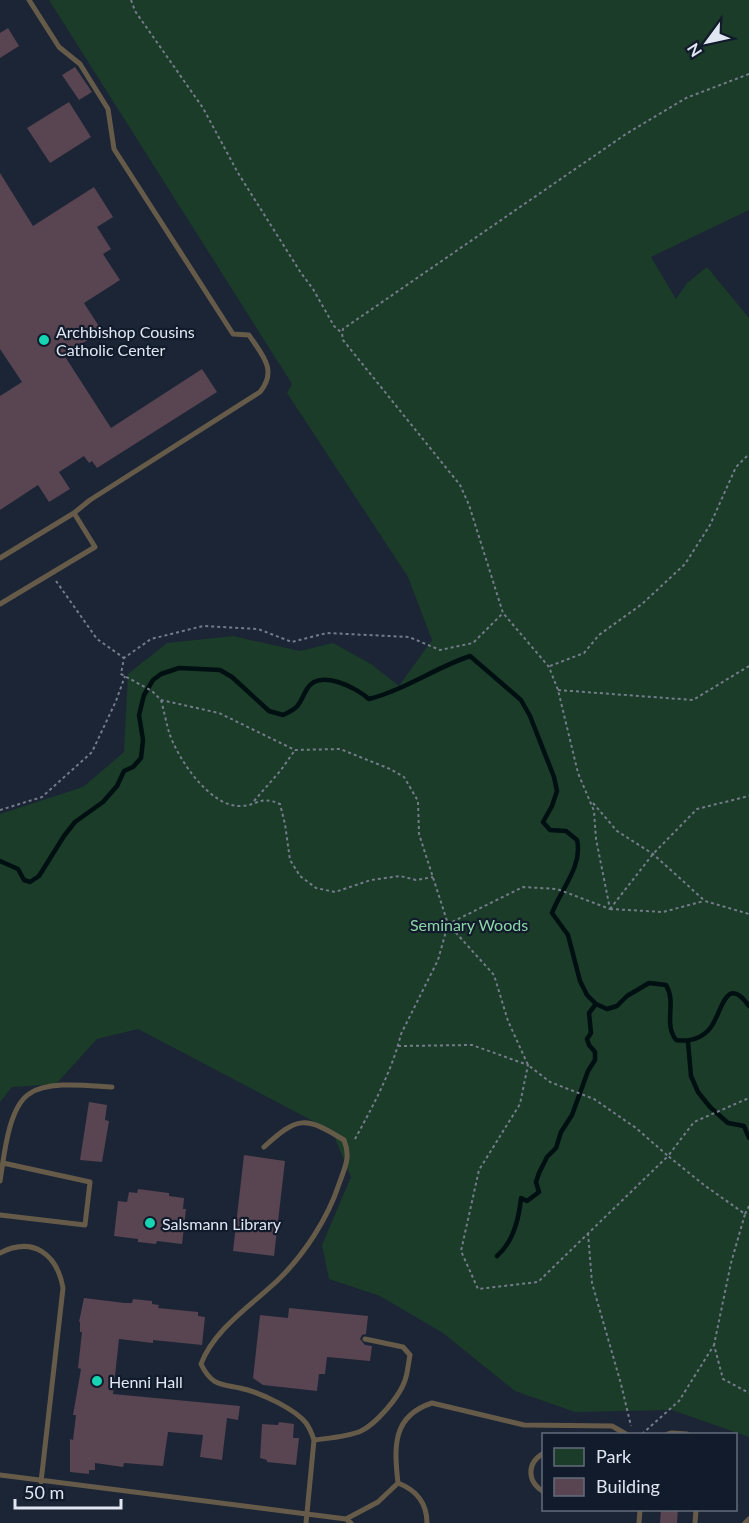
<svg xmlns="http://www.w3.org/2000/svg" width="749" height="1523" font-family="Lato,sans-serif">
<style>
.green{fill:#1a3c28}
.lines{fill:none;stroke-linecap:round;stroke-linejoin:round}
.stream{stroke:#000f11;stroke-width:4.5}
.building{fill:#594451}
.path{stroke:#747c8a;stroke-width:2;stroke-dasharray:3 3;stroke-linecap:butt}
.service{stroke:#665b49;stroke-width:5}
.poi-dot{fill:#17d5b2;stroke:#121b2b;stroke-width:2}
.labels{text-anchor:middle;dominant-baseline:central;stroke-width:4.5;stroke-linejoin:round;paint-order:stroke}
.poi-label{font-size:16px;fill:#e0e6f2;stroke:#121b2b;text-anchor:start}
.park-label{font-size:16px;fill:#8cd5a6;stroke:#121b2b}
</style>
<rect width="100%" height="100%" fill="#1b2535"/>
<path class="green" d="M49,0H749V210L651,257L676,299L687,283L707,267L749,318V1437L672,1410L575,1412L515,1391L443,1333L380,1296L329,1279L322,1245L351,1177L332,1131L138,1029L97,1039L56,1084L12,1087L0,1102V814L83,787L124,752L128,674L167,643L233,636L300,651L333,643L371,664L399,686L432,640L408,577L287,393L292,384Z"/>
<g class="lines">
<path class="stream" d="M0,861L18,869L24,880L30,882L39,876L64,836L75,822L103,802L117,786L124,771L133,767L141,758L143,740L139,715L144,695L153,680L161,674L179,668L220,670L232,677L269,711L283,715C302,706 298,704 307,689C319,668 357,688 369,699C404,690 435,668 470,656L521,700L530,716L554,777L557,791L552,806L543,822L550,830L566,831L577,840C583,866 561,889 552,913L568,935L580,981L587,995L596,1004L607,1009L617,1006L627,996L649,983L666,985C677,1003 663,1023 676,1040C690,1042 702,1039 711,1027C722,1012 726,973 749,1006
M688,1042L691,1076L698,1092L710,1107L728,1123L744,1126L749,1138
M497,1256C513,1242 519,1219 521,1198L527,1201L539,1192L536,1182L539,1173L547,1157L556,1148L561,1132L572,1115L588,1071L595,1060V1052L589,1045L587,1039L591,1033L589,1013L596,1004"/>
</g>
<path class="building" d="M8,28L19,46L0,58V33Z
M75,67L92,92L79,100L62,75Z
M69,102L91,137L50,163L27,128Z
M0,173L33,226L94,187L113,217L97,227L111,249L103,254L120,280L84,303L102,331L64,355L111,428L202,369L217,392L97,468L92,461L89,463L84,456L59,472L70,489L49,502L38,485L0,510V396L22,382L0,349Z
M89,1102L107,1105L105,1120L109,1121L102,1162L80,1160Z
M244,1155L285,1161L274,1256L233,1251Z
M138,1189L169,1193V1196L184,1198L183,1209H186L182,1244L157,1241L156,1244L138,1242V1239L114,1236L118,1201L127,1202L129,1192L137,1193Z
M84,1298L125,1303H132L133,1299L152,1301V1304L159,1305L158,1308L198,1312V1316L205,1317L202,1345L153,1340V1343L119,1339L113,1394L240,1406L238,1420L227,1418L222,1460L200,1457L203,1435L168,1432L163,1466L124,1463L123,1467L95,1463V1470H89V1474L70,1472V1439L73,1440L76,1415H73L81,1369L78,1368L82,1332H80V1322H79Z
M289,1308L368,1316L366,1334L362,1335L360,1339L365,1345L372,1346L370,1361L327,1357L325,1374H319L317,1391L263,1385L253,1378L260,1315L288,1318Z
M279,1422L294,1424L293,1438H299L296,1465L267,1462V1460L260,1458L262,1424L278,1425Z
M661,1509H678L677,1523H660Z"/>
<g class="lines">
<path class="path" d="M131,0L135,11L203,108L238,173L301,273L313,289L334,326L342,333
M749,74L686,98L626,134L343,329L342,333L343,340L460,485L469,505L503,613L473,643L440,650L409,637L327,633L292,642L258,629L203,626L151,639L124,658L121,674L152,691L161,700L219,713L295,750L340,749L390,769L404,777L418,801L419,834L448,924L494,975L508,1021L528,1065L550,1082L594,1099L636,1128L668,1156L694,1122L749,1098
M56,581L97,639L124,658
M550,666L584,653L599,635L642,604L685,564L710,525L736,467L749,454
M558,690L693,700L749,666
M161,700C164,711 166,722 169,732C177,758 210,807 240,806C258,806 259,795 280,804L285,824L290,860L300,876L316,888L335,892L371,880L400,876L416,880L433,877
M254,801L281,770L295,750
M593,803L617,831L653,854L705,901L749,914
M0,810L42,797L92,752L116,701L125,676
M610,909L653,854L697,809L749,796
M610,909L663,912L704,901
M398,1046L472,1045L528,1065L520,1104L479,1170L461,1251L478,1289L538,1282L668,1156L704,1185L745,1214L731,1263L714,1345
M355,1139C373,1106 392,1071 401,1034L438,960L448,924L523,887L557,889L610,909L596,839L594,811L578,773L558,690L549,667L503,613
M745,1214L749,1206
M588,1233L592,1283L621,1384L631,1426
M642,1434L679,1401L714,1345L723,1379L749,1393"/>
<path class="service" d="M0,558L74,513L90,500L260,392C278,370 262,355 249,335L233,334L114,149L108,109L80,64L59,47L29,0
M0,604L95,547L74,513
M264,1147C298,1116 305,1116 344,1140C351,1157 345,1167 339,1184C328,1218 304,1255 278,1280C252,1305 214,1329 201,1364C213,1389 224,1383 248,1390C264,1395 295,1409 306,1423C309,1427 312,1434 314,1440
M0,1181C4,1157 8,1108 29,1094C48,1080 90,1086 112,1087
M0,1215L85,1225L90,1182L3,1163
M0,1253C33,1236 57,1254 63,1288L41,1482
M668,1434L672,1433L687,1434
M544,1453C526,1463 527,1482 544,1492
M0,1475L346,1519L351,1523
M398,1483C416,1490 427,1503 427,1523
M346,1519L378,1502L398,1483C394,1447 392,1416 432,1403L524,1425L612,1426L626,1434
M306,1523L314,1440C329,1438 347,1437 361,1431C376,1424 398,1398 404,1383C408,1374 408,1364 410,1355L403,1347L365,1339
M639,1523L640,1510
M695,1523L696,1510
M745,1523L749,1519"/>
</g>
<g class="poi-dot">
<circle cx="44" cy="340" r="6"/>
<circle cx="150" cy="1223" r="6"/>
<circle cx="97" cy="1381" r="6"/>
</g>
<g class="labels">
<g class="poi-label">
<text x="56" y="331">Archbishop Cousins<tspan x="56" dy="18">Catholic Center</tspan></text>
<text x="162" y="1223">Salsmann Library</text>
<text x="109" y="1381">Henni Hall</text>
</g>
<g class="park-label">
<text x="469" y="924">Seminary Woods</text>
</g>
</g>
<rect x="542" y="1433" width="195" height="78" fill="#121b2b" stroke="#646c7b" stroke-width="1.5"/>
<rect x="554" y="1448" width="30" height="18" fill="#1a3c28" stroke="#646c7b" stroke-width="1.5"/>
<text x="596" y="1463" font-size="18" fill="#e0e6f2">Park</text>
<rect x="554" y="1478" width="30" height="18" fill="#594451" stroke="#646c7b" stroke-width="1.5"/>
<text x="596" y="1493" font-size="18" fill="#e0e6f2">Building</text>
<g transform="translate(707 42) rotate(237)" stroke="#121b2b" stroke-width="4.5" paint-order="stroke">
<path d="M0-4.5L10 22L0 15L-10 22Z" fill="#e0e6f2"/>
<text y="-9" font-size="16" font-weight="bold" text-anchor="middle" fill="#e0e6f2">N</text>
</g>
<path d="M15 1499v9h106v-9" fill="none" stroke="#e0e6f2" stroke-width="3"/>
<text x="24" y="1499" font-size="18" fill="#e0e6f2" stroke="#121b2b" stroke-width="4.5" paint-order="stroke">50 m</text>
</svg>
